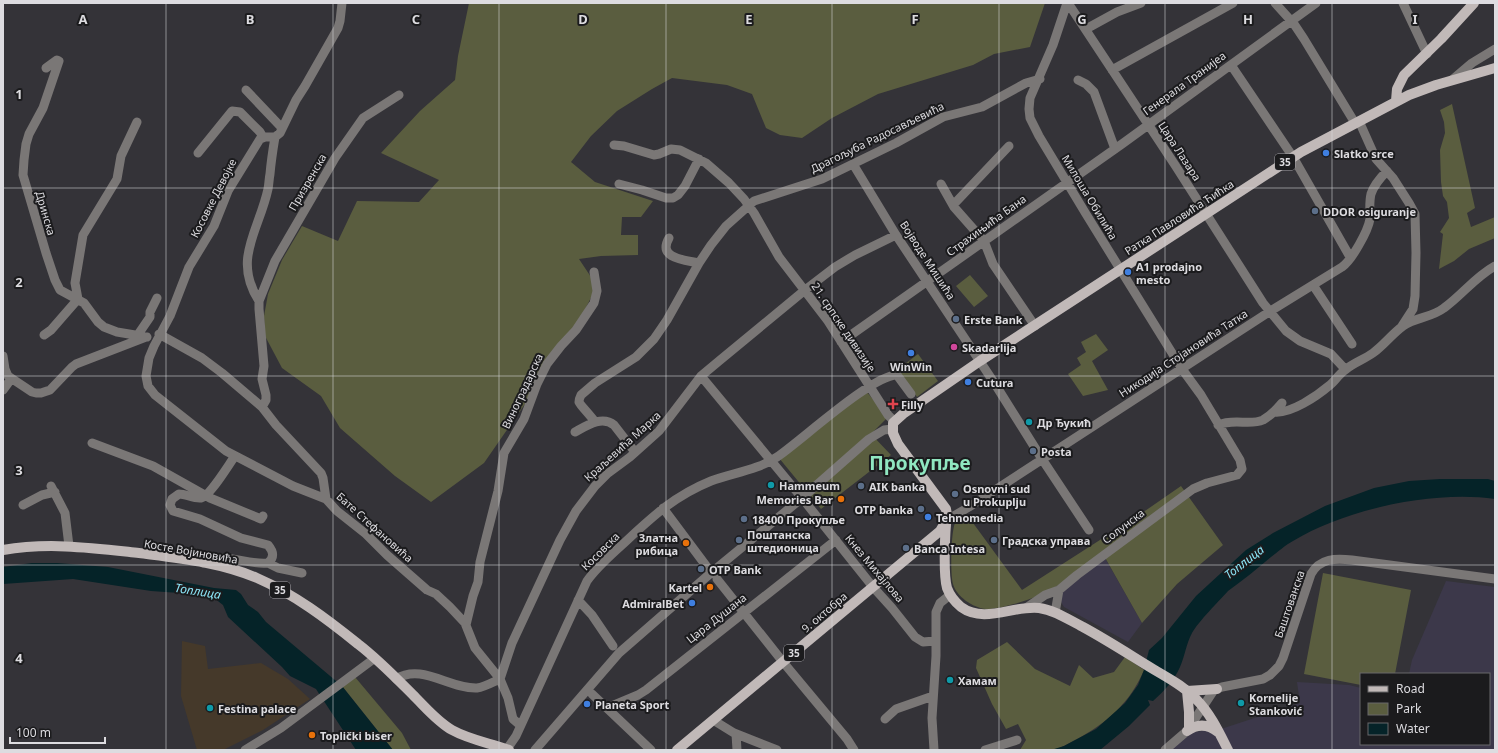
<svg xmlns="http://www.w3.org/2000/svg" width="1498" height="753" font-family="'Noto Sans',sans-serif">
<style>
.commercial{fill:#45392a}
.industrial{fill:#3c384a}
.green{fill:#5a5d3f}
.water{fill:#052328}
.lines{fill:none;stroke-linecap:round;stroke-linejoin:round}
.minor{stroke:#7a7776;stroke-width:9}
.major{stroke:#c1b9b8;stroke-width:10}
.grid{fill:none;stroke:#dddce0;stroke-width:1;stroke-opacity:0.55}
.shop-dot{fill:#3f7fe0;stroke:#1b1b1d;stroke-width:1.5}
.service-dot{fill:#5c6f8a;stroke:#1b1b1d;stroke-width:1.5}
.hotel-dot{fill:#d1479c;stroke:#1b1b1d;stroke-width:1.5}
.health-dot{fill:#e0444e;stroke:#1b1b1d;stroke-width:1.5}
.culture-dot{fill:#0f9aa8;stroke:#1b1b1d;stroke-width:1.5}
.food-dot{fill:#e8710a;stroke:#1b1b1d;stroke-width:1.5}
.labels{text-anchor:middle;dominant-baseline:central;stroke-width:4;stroke-linejoin:round;paint-order:stroke}
.shield{fill:#1b1b1d;stroke:#a3a2a6;stroke-width:1}
.shield-label{font-size:10px;font-weight:bold;fill:#dddce0}
.street-label{font-size:11px;fill:#dddce0;stroke:#1b1b1d}
.poi-label{font-size:11px;font-weight:bold;fill:#dddce0;stroke:#1b1b1d;text-anchor:start}
.water-label{font-size:12px;font-style:italic;fill:#8de7f9;stroke:#1b1b1d}
.town-label{font-size:19px;font-weight:bold;fill:#90e7c1;stroke:#1b1b1d}
.grid-label{font-size:13px;text-anchor:middle;font-weight:bold;fill:#dddce0;stroke:#1b1b1d;stroke-width:4;stroke-linejoin:round;paint-order:stroke}
</style>
<rect width="100%" height="100%" fill="#343338"/>
<path class="commercial" d="M182,641L205,646L208,669L261,663L288,679L310,699L263,730L223,750H197L181,696Z"/>
<path class="industrial" d="M1105,558L1142,623L1128,642L1064,607L1061,602L1060,594Z
M1446,581L1495,587V750H1171L1192,732L1221,729L1300,703L1297,682L1349,685L1361,688V744H1489V674H1409L1412,660Z"/>
<path class="green" d="M469,3H1045L1030,47L994,54L973,65L878,94L832,118L802,138L780,135L766,128L752,94L727,85L672,78L652,89L617,111L591,136L571,162L595,182L653,201L641,217H622L621,235H638V255L601,256L579,259L591,277L594,288L593,294L583,313L525,404L484,463L431,502L395,476L340,428L321,396L282,368L265,336L264,316L268,294L282,260L302,226L338,241L357,201L419,202L439,180L381,153L420,111L455,80L458,56Z
M1452,104L1475,208L1467,213L1471,227L1495,217V238L1469,249L1454,261L1439,269L1443,234L1440,232L1449,218L1447,202L1443,196L1441,182L1440,150L1445,133L1444,122L1440,110Z
M970,275L988,296L974,307L956,286Z
M1096,334L1108,350L1092,361L1108,390L1083,396L1068,374L1081,365L1077,358L1086,352L1081,342Z
M918,354L938,381L917,397L897,370Z
M866,391L888,417L871,434L891,455L821,509L779,458Z
M1181,486L1223,545L1177,584L1142,623L1103,554C1071,577 1049,596 1010,605C1003,607 993,609 986,609C973,608 956,596 953,584C950,574 951,532 955,523C957,518 961,515 965,512L1022,590L1142,513Z
M1323,573L1411,590L1395,674H1361V685L1304,674Z
M1007,642L1035,669L1070,686L1079,665L1093,678L1114,672L1125,657L1144,670C1130,703 1107,723 1077,739C1069,743 1060,749 1051,750C1041,751 1030,750 1020,750L1026,740L1018,724L1006,729L992,704L976,668L977,660Z
M355,677L402,733L411,750H393L342,686Z"/>
<path class="water" d="M1440,479H1488L1495,481V499C1434,490 1346,509 1293,541C1285,545 1278,552 1271,557C1257,569 1243,580 1228,591C1218,602 1199,621 1192,633C1186,644 1185,656 1180,667C1174,681 1164,691 1153,701L1148,700L1150,705L1129,726L1100,750H1051L1064,746L1096,729L1125,703L1138,685L1144,670L1149,650L1162,638L1196,596L1246,550L1273,533L1325,506L1374,488L1409,481Z
M32,563H57L108,567L214,588L236,590L241,594L248,605L258,612L266,622L342,686L393,750H356L316,689L290,676L282,667L228,617L223,605L214,598L194,594L151,591L73,579L3,584V567Z"/>
<g class="lines">
<path class="minor" d="M342,3L340,21L338,28L305,86L296,100L280,133L275,137H265L260,139L228,191L214,226L189,267L170,316L154,346L149,358L146,376L148,386L155,395L226,451L293,486L326,499L337,511L366,534L387,555L427,590L436,594L450,607L465,623L475,648L500,679L508,698L513,719L520,725
M1068,3L1175,165L1263,303L1286,331L1300,341L1331,354L1345,369
M1275,3L1294,24L1304,39L1355,123
M1403,3L1427,54
M1086,29L1117,12L1141,3
M1231,65L1293,157L1350,257
M46,68L57,60L59,61L43,108L29,134L26,144L24,160L23,175L46,253L55,280L60,290L84,303L98,322L104,327L117,332L147,337
M1112,70L1233,3
M1078,80L1086,84L1094,92L1115,149
M1452,80L1472,63L1495,49
M246,90L282,128
M1359,121L1376,159L1393,178L1409,203L1415,214L1416,253L1415,296L1413,309L1402,326
M614,145L624,146L654,155L659,154L671,149L680,150L706,163L729,183L744,199L754,213L779,257L828,321L888,415L894,421
M198,153L232,111L240,112L260,132L263,137
M853,164L896,235L995,384L1042,459L1089,530
M619,184L642,190L666,198H673L678,195L685,186L699,159
M941,184L954,207L984,241L993,264L1035,326
M954,207L955,203L1009,146
M669,238C657,259 686,260 699,263
M1313,285L1352,344
M78,299L75,283L83,235L117,179L121,156L137,122
M259,301C232,259 259,231 268,189C269,184 269,179 270,174C271,162 273,149 275,137
M159,334L202,358L222,373L262,407L276,425L321,473L323,478L326,499
M44,335L51,330L78,299
M137,336L150,317V312L157,298
M841,342L1122,144L1316,3
M3,356L5,369L8,376L32,392L36,393H41L50,390L72,367L76,364L146,337
M701,376L802,498L873,587L892,608L915,637L923,642L935,641
M3,390L11,379
M262,407L266,400V395L262,379L264,366L259,309V301L275,261L335,158L363,118L399,95
M1274,412C1291,414 1317,396 1330,385C1335,381 1339,374 1345,370C1353,363 1365,359 1373,353C1384,345 1392,334 1403,326C1416,317 1431,318 1444,308C1462,295 1475,277 1495,266
M595,422C592,417 580,405 579,402C579,399 580,397 581,395L595,383L636,357L654,339L667,320L699,263L711,245L726,226L754,201L822,179L896,143L943,117L982,107L1026,83L1040,79
M1218,425C1234,418 1250,426 1263,420C1270,416 1277,409 1282,403
M575,432C586,426 602,415 614,425L635,452
M92,443L153,466L210,498L261,519L263,516
M51,486L65,513L69,546
M23,505L42,495L55,492
M663,508L707,567
M947,520L969,507L1269,312L1342,267C1352,260 1368,231 1370,219C1370,211 1369,202 1371,194C1374,185 1381,177 1387,171
M203,563C219,550 249,566 268,563C275,557 273,551 268,545L241,538L200,519L173,511L170,505L172,499L179,494C186,494 194,499 201,498C210,496 229,464 235,456
M268,563L278,568L302,573
M717,579L783,662L847,739L854,750
M578,600L592,615L613,646
M1026,608L1045,595L1059,590L1077,575L1193,489L1207,483L1237,475L1242,469L1240,460L1201,395L1182,369L1086,214L1039,136L1030,118L1029,109L1030,98L1053,45L1067,3
M1055,613L1059,590
M466,625L473,596L478,582L480,562L498,491L504,453L524,419L537,384L547,364L561,346L576,330L594,303L597,291L594,272
M396,679C422,663 449,689 477,688C485,687 493,682 500,679L512,643L560,540L576,511L595,486L607,474L630,457L659,431L701,376L719,361L805,290L835,267L855,255L896,235
M592,694L651,750
M607,708L638,695L646,690L836,540
M885,719L896,709L933,696
M713,720L734,733L777,750
M736,734L737,750
M507,749L516,736L587,581C597,567 610,556 623,544C652,517 674,496 711,481C732,473 758,470 777,457C802,440 872,375 897,375L911,394
M245,750L281,728L375,658
M535,750L619,653L712,572L802,498L869,439L884,430L892,429
M934,750L932,718L936,656V612L940,603L950,595
M985,750L1017,740
M1165,750L1187,731L1214,690L1222,687L1263,679L1270,675L1279,666L1283,658L1311,574C1320,558 1336,558 1352,560L1495,579"/>
<path class="major" d="M1396,101L1397,89L1404,75L1441,39L1474,3
M3,550C49,542 93,548 139,553C178,558 220,562 257,578C294,594 327,619 358,644C379,660 397,679 416,698C427,709 438,722 452,730C470,740 490,743 509,750
M1189,727V712L1187,691L1217,689
M1187,731C1198,723 1208,724 1218,732
M677,750L940,531L946,521
M1228,750C1219,732 1210,713 1196,699C1184,686 1168,678 1153,669C1130,655 1107,640 1083,627C1069,620 1055,610 1039,608C1014,605 984,624 961,607C955,602 950,596 947,588C943,574 945,530 947,515L946,509L898,444L893,433V423L903,414L980,361L1301,152L1409,95L1436,85L1495,68"/>
</g>
<path class="grid" d="M166,3V750M333,3V750M499,3V750M666,3V750M832,3V750M999,3V750M1165,3V750M1332,3V750M3,188H1495M3,376H1495M3,565H1495"/>
<g class="shop-dot">
<circle cx="1326" cy="153" r="4"/>
<circle cx="1128" cy="272" r="4"/>
<circle cx="911" cy="353" r="4"/>
<circle cx="968" cy="382" r="4"/>
<circle cx="928" cy="517" r="4"/>
<circle cx="692" cy="603" r="4"/>
<circle cx="587" cy="704" r="4"/>
</g>
<g class="service-dot">
<circle cx="1315" cy="211" r="4"/>
<circle cx="956" cy="319" r="4"/>
<circle cx="1033" cy="451" r="4"/>
<circle cx="861" cy="486" r="4"/>
<circle cx="955" cy="494" r="4"/>
<circle cx="921" cy="509" r="4"/>
<circle cx="744" cy="519" r="4"/>
<circle cx="739" cy="540" r="4"/>
<circle cx="994" cy="540" r="4"/>
<circle cx="906" cy="548" r="4"/>
<circle cx="701" cy="569" r="4"/>
</g>
<circle class="hotel-dot" cx="954" cy="347" r="4"/>
<path class="health-dot" d="M891 398h4v4h4v4h-4v4h-4v-4h-4v-4h4z"/>
<g class="culture-dot">
<circle cx="1029" cy="422" r="4"/>
<circle cx="771" cy="485" r="4"/>
<circle cx="950" cy="680" r="4"/>
<circle cx="1241" cy="703" r="4"/>
<circle cx="210" cy="708" r="4"/>
</g>
<g class="food-dot">
<circle cx="841" cy="499" r="4"/>
<circle cx="686" cy="543" r="4"/>
<circle cx="710" cy="587" r="4"/>
<circle cx="312" cy="735" r="4"/>
</g>
<g class="labels">
<g class="shield">
<rect x="1275" y="154" width="20" height="16" rx="3"/>
<rect x="270" y="582" width="20" height="16" rx="3"/>
<rect x="784" y="645" width="20" height="16" rx="3"/>
</g>
<g class="shield-label">
<text x="1285" y="162">35</text>
<text x="280" y="590">35</text>
<text x="794" y="653">35</text>
</g>
<g class="street-label">
<text transform="translate(1184 83) rotate(-36)">Генерала Транијеа</text>
<text transform="translate(877 137) rotate(-26)">Драгољуба Радосављевића</text>
<text transform="translate(1180 151) rotate(57)">Цара Лазара</text>
<text transform="translate(307 182) rotate(-60)">Призренска</text>
<text transform="translate(1090 197) rotate(59)">Милоша Обилића</text>
<text transform="translate(213 198) rotate(-63)">Косовке Девојке</text>
<text transform="translate(46 213) rotate(74)">Дринска</text>
<text transform="translate(1179 217) rotate(-33)">Ратка Павловића Ћићка</text>
<text transform="translate(986 225) rotate(-36)">Страхињића Бана</text>
<text transform="translate(928 260) rotate(57)">Војводе Мишића</text>
<text transform="translate(844 327) rotate(56)">21. српске дивизије</text>
<text transform="translate(1183 353) rotate(-33)">Никодија Стојановића Татка</text>
<text transform="translate(522 391) rotate(-65)">Виноградарска</text>
<text transform="translate(622 446) rotate(-42)">Краљевића Марка</text>
<text transform="translate(1123 526) rotate(-37)">Солунска</text>
<text transform="translate(375 527) rotate(42)">Бате Стефановића</text>
<text transform="translate(191 551) rotate(10)">Косте Војиновића</text>
<text transform="translate(600 551) rotate(-45)">Косовска</text>
<text transform="translate(875 568) rotate(50)">Кнез Михајлова</text>
<text transform="translate(1289 604) rotate(-71)">Баштованска</text>
<text transform="translate(824 612) rotate(-40)">9. октобра</text>
<text transform="translate(716 618) rotate(-38)">Цара Душана</text>
</g>
<g class="poi-label">
<text x="1334" y="153">Slatko srce</text>
<text x="1323" y="211">DDOR osiguranje</text>
<text x="1136" y="266">A1 prodajno<tspan x="1136" dy="13">mesto</tspan></text>
<text x="964" y="319">Erste Bank</text>
<text x="962" y="347">Skadarlija</text>
<text x="911" y="366" text-anchor="middle">WinWin</text>
<text x="976" y="382">Cutura</text>
<text x="901" y="404">Filly</text>
<text x="1037" y="422">Др Ђукић</text>
<text x="1041" y="451">Posta</text>
<text x="779" y="485">Hammeum</text>
<text x="869" y="486">AIK banka</text>
<text x="963" y="488">Osnovni sud<tspan x="963" dy="13">u Prokuplju</tspan></text>
<text x="833" y="499" text-anchor="end">Memories Bar</text>
<text x="913" y="509" text-anchor="end">OTP banka</text>
<text x="936" y="517">Tehnomedia</text>
<text x="752" y="519">18400 Прокупље</text>
<text x="747" y="534">Поштанска<tspan x="747" dy="13">штедионица</tspan></text>
<text x="678" y="537" text-anchor="end">Златна<tspan x="678" dy="13">рибица</tspan></text>
<text x="1002" y="540">Градска управа</text>
<text x="914" y="548">Banca Intesa</text>
<text x="709" y="569">OTP Bank</text>
<text x="702" y="587" text-anchor="end">Kartel</text>
<text x="684" y="603" text-anchor="end">AdmiralBet</text>
<text x="958" y="680">Хамам</text>
<text x="1249" y="697">Kornelije<tspan x="1249" dy="13">Stanković</tspan></text>
<text x="595" y="704">Planeta Sport</text>
<text x="218" y="708">Festina palace</text>
<text x="320" y="735">Toplički biser</text>
</g>
<g class="water-label">
<text transform="translate(1244 562) rotate(-38)">Топлица</text>
<text transform="translate(198 591) rotate(9)">Топлица</text>
</g>
<g class="town-label">
<text x="920" y="463">Прокупље</text>
</g>
</g>
<g class="grid-label">
<text x="83" y="24">A</text>
<text x="250" y="24">B</text>
<text x="416" y="24">C</text>
<text x="583" y="24">D</text>
<text x="749" y="24">E</text>
<text x="915" y="24">F</text>
<text x="1082" y="24">G</text>
<text x="1248" y="24">H</text>
<text x="1415" y="24">I</text>
<text x="19" y="99">1</text>
<text x="19" y="287">2</text>
<text x="19" y="475">3</text>
<text x="19" y="663">4</text>
</g>
<rect width="1498" height="753" fill="none" stroke="#dddce0" stroke-width="8"/>
<rect x="1360" y="673" width="130" height="72" fill="#1b1b1d" stroke="#69686b"/>
<rect x="1368" y="686" width="20" height="6" fill="#c1b9b8" stroke="#69686b"/>
<text x="1396" y="693" font-size="12" fill="#dddce0">Road</text>
<rect x="1368" y="703" width="20" height="12" fill="#5a5d3f" stroke="#69686b"/>
<text x="1396" y="713" font-size="12" fill="#dddce0">Park</text>
<rect x="1368" y="723" width="20" height="12" fill="#052328" stroke="#69686b"/>
<text x="1396" y="733" font-size="12" fill="#dddce0">Water</text>
<path d="M10 737v6h95v-6" fill="none" stroke="#dddce0" stroke-width="2"/>
<text x="16" y="737" font-size="12" fill="#dddce0" stroke="#1b1b1d" stroke-width="3" paint-order="stroke">100 m</text>
</svg>
